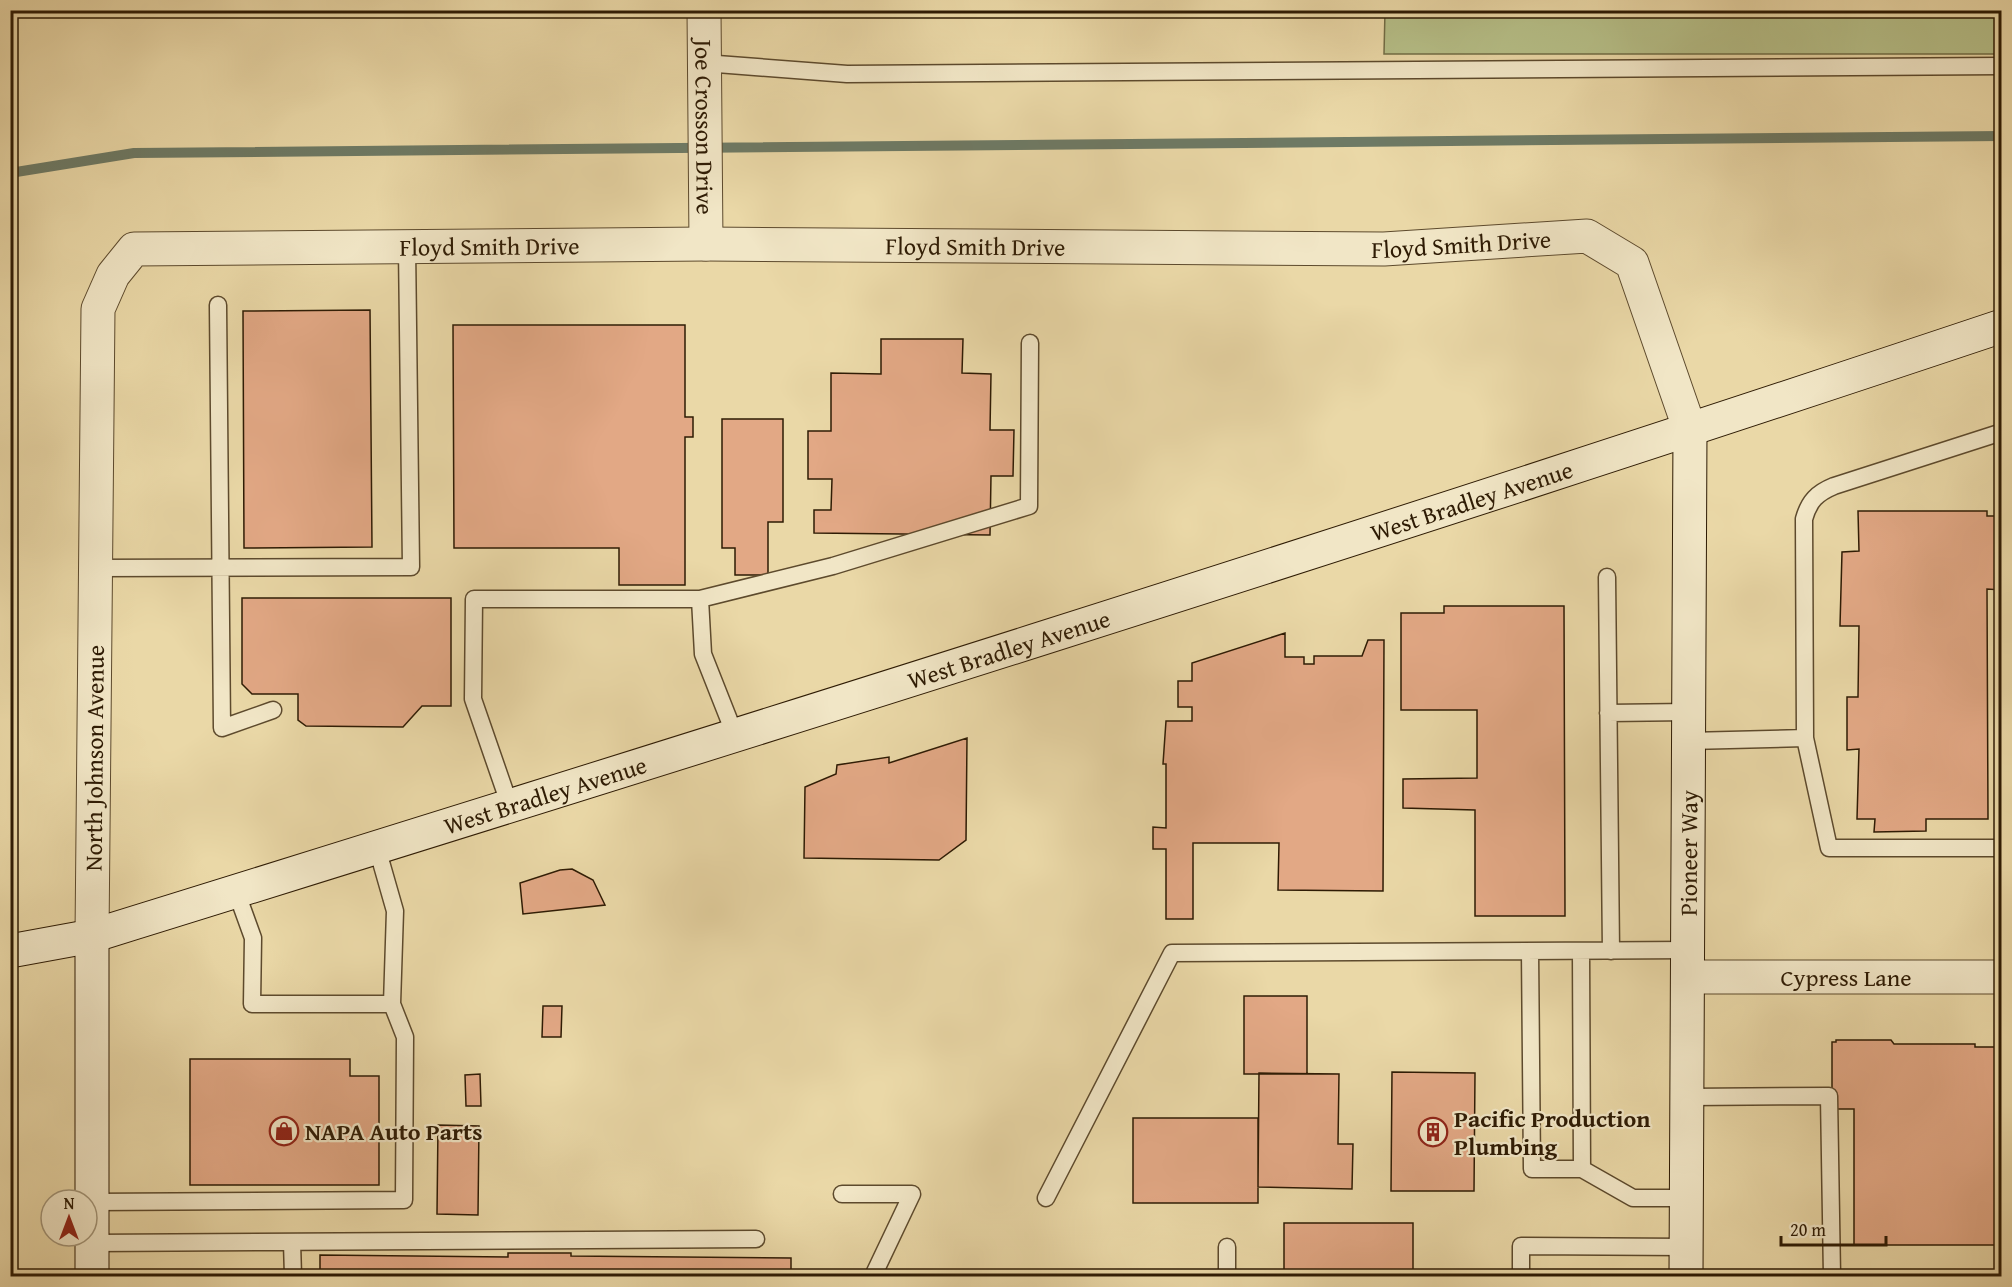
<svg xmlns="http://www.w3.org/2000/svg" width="2012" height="1287" font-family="'Gentium Book Plus',serif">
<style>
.green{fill:#b6bf88;stroke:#726d46;stroke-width:1.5}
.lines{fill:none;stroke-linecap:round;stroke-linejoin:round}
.stream{stroke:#6e7a65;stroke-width:10}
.building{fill:#e2a885;stroke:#2e1b04;stroke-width:1.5}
.service-casing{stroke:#5d4a2d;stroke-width:19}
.minor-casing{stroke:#5d4a2d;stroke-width:35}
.secondary-casing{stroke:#2e1b04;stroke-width:35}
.service{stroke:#f1e6c6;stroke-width:16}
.minor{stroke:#f1e6c6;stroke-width:33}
.secondary{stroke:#f1e6c6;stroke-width:33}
.labels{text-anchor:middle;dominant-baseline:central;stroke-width:4.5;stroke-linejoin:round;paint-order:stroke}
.street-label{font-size:24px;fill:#2e1b04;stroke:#f1e6c6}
.poi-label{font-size:24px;font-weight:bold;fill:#2e1b04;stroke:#f1e6c6;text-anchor:start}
</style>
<rect width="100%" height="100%" fill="#ead8a7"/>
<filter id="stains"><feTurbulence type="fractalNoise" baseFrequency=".00333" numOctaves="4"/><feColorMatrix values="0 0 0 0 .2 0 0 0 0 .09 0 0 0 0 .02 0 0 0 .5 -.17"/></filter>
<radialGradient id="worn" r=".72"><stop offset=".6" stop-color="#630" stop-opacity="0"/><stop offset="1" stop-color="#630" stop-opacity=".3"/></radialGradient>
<path class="green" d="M1385,11H2001V54H1384Z"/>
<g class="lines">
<path class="stream" d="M10,173L134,153L2002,136"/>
</g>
<path class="building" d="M370,310L372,547L244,548L243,311Z
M453,325H685V417H693V437H685V585H619V548H454Z
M881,339H963L962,373L991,374L990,430H1014L1013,476H991L990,535L814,533V510H831L832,479H808V431H831V373L881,374Z
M722,419H783V522H768V575H735V548H722Z
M1858,511H1987V516H2002V590L1987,589L1988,819H1926V831L1874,832L1875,819H1857L1859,749L1847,750V697H1858L1859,626H1840L1842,552L1859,551Z
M242,598H451V706H422L403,727L306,726L298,720V694H252L242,684Z
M1444,606H1564L1565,916H1475V810L1403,808V779L1477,778V710H1401V613H1444Z
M1285,633V657H1304V664H1314V656H1362L1368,640H1384L1383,891L1278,890L1279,843H1193V919H1166V849H1153V827L1166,828V764H1163L1166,721H1192V707H1178V681H1192V663Z
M967,738L966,840L939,860L804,858L805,787L836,774L837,765L889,757V763Z
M572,869L593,880L605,905L523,914L520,883L560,870Z
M1244,996H1307V1074H1244Z
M543,1006H562L561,1037H542Z
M1836,1040H1891L1894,1044H1975V1047H2002V1245H1854V1109H1835L1832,1106V1042H1836Z
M190,1059H350V1076H379V1185H190Z
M1392,1072L1475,1073L1474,1191H1391Z
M1259,1073L1339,1074L1338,1144H1353L1352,1189L1258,1187Z
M480,1074L481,1106H466L465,1075Z
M1133,1118H1258V1203H1133Z
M438,1125L479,1126L478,1215L437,1214Z
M1284,1223H1413V1276H1284Z
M508,1253H571V1256L791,1258V1276H320V1255L508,1257Z"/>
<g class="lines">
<g class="service-casing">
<path id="service" d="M704,63L847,74L2002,66
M218,305L222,728L273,710
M2002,432L1834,486C1817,493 1809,501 1804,519L1805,738L1829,848H2002
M96,568L411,567L407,247
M1607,577L1611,951
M700,599L833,566L1029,506L1030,343
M1608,713L1689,712
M1689,741L1805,738
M510,806L473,699L474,599H700L703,654L735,735
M236,891L253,938L252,1004H392L395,911L377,848
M1530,951L1532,1169H1582
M1581,951L1582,1169L1633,1198H1687
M1688,1097L1829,1096L1832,1276
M842,1194H912L873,1276
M1046,1198L1172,953L1689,950
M92,1202L404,1200L405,1037L392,1004
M292,1242L293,1276
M92,1243L756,1239
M1227,1276V1247
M1521,1276V1246L1687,1247"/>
</g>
<g class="minor-casing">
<g id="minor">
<path id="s1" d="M704,10L706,244"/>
<path id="s2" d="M92,936L98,309L113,275L134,249L706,244L1384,249L1587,236L1632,263L1690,430"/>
<path id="s3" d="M1688,977H2002"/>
</g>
</g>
<g class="secondary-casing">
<g id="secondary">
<path d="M92,936V1276"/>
<path id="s4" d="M10,951L92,936C730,738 1368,538 2002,326"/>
<path id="s5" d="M1686,1276L1690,430"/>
</g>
</g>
<use href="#service" class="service"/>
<use href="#minor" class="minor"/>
<use href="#secondary" class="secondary"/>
</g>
<defs>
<g id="shop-ring" transform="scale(1.5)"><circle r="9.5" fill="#f1e6c6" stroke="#8f2418" stroke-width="1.5"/><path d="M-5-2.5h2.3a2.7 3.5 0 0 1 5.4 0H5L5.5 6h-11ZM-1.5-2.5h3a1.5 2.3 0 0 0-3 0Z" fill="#8f2418"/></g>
<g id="building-ring" transform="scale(1.5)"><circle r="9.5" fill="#f1e6c6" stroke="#8f2418" stroke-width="1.5"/><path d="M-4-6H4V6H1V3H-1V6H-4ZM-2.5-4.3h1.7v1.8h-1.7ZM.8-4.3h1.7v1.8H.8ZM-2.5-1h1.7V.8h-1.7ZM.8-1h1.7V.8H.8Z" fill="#8f2418"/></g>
</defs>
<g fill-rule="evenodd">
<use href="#shop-ring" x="284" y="1131"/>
<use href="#building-ring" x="1433" y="1132"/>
</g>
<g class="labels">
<g class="street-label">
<text stroke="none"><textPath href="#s1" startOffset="117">Joe Crosson Drive</textPath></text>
<text stroke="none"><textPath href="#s2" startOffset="2025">Floyd Smith Drive</textPath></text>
<text stroke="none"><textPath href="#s2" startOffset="1053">Floyd Smith Drive</textPath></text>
<text stroke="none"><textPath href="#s2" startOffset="1539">Floyd Smith Drive</textPath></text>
<text stroke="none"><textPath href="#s4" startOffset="1530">West Bradley Avenue</textPath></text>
<text stroke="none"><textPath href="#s4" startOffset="1044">West Bradley Avenue</textPath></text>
<text stroke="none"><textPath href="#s2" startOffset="178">North Johnson Avenue</textPath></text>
<text stroke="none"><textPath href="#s4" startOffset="558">West Bradley Avenue</textPath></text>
<text stroke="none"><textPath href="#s5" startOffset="423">Pioneer Way</textPath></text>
<text stroke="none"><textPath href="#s3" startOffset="158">Cypress Lane</textPath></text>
</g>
<g class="poi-label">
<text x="1454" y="1118">Pacific Production<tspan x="1454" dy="28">Plumbing</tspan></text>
<text x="305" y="1131">NAPA Auto Parts</text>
</g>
</g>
<rect width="2012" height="1287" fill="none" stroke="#ead8a7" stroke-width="36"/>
<rect x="12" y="12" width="1988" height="1263" fill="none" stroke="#2e1b04" stroke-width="3"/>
<rect x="18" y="18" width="1976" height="1251" fill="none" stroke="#2e1b04" stroke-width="1.5"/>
<g transform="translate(69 1218)"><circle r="28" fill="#f1e6c6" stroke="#a39578" stroke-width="1.5"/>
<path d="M0-4.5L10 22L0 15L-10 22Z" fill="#8f2418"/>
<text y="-9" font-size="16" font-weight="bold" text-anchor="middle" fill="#2e1b04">N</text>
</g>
<path d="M1781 1236v9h105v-9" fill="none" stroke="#2e1b04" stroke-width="3"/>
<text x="1790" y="1236" font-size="18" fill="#2e1b04" stroke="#f1e6c6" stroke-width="4.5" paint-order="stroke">20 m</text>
<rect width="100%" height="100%" filter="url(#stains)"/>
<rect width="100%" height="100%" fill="url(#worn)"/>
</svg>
